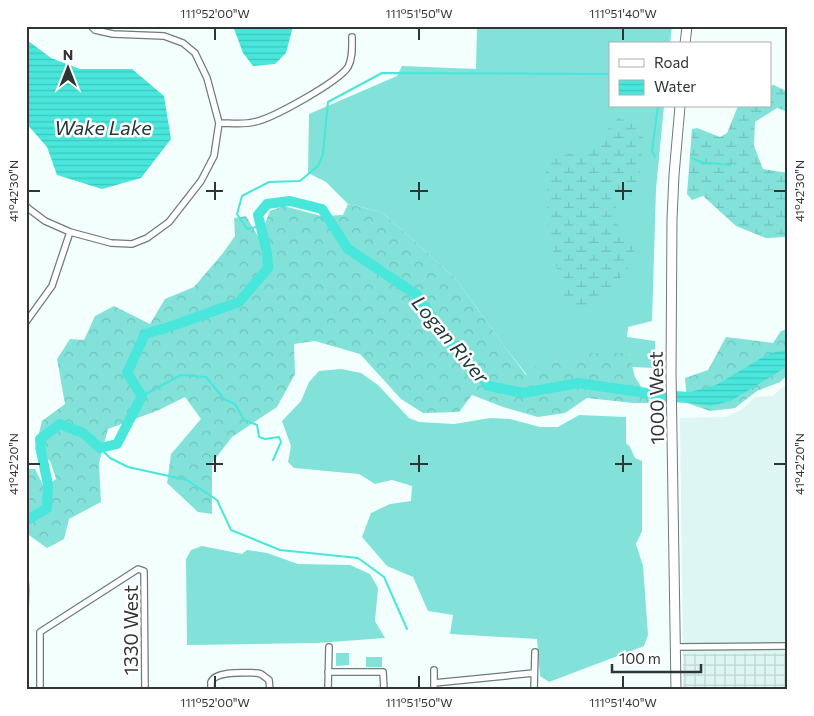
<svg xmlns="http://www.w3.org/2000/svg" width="814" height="716" font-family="Commissioner,sans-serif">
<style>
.built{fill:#ddf6f3}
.industrial{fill:url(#industrial-grid)}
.grass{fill:#82e2d9}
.forest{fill:url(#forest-crowns)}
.wetland{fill:url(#wetland-marsh)}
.water{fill:url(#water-rules)}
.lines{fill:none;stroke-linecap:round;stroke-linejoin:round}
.stream{stroke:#48e6db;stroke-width:2}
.river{stroke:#48e6db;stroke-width:10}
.minor-casing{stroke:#6e7b7a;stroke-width:8}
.primary-casing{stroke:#6e7b7a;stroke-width:11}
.minor{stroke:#fff;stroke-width:5.5}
.primary{stroke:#fff;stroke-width:9}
.ticks{fill:none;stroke:#2f3534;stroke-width:2}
.labels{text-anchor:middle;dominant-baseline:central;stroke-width:5;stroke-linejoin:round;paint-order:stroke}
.street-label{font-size:19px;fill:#2f3534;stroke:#fff}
.water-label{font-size:20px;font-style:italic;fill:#213a38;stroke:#fff}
.neatline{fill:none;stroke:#2f3534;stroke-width:2}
.ticks-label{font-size:12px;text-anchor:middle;fill:#2f3534}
</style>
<defs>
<pattern id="industrial-grid" width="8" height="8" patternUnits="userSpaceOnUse" patternTransform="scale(1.25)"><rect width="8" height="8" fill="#ddf6f3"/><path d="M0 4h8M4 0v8" fill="none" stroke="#bed4d1"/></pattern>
<pattern id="forest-crowns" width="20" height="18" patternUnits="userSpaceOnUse" patternTransform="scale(1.25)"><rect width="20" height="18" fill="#82e2d9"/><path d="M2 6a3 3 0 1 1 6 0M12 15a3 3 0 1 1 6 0" fill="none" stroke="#71c2bb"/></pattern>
<pattern id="wetland-marsh" width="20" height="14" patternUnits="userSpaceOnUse" patternTransform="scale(1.25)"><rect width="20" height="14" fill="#82e2d9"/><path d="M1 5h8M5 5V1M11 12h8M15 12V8" fill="none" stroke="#71c2bb"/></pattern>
<pattern id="water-rules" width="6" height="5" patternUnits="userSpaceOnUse" patternTransform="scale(1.25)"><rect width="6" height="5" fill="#48e6db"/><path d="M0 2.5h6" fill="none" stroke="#3fc6bd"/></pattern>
</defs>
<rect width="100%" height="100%" fill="#f3fffd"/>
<path class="built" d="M788,382V653L683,654L680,418L726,417L741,410L755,397L773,396Z"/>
<path class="industrial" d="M788,653V690H683V654Z"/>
<path class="grass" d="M477,26H672L670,44H610V106H664L656,189L652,321L628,327L627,337L655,341L656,368L632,367L629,353L527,375L507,350L456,279L382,212L348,204L326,182L308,173L309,114L397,76L402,66L476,69Z
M341,369L361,373L378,385L409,418L419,422L454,424L490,418L510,419L540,427H558L579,415L626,417V443L630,447L635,458L642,461V531L636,544L643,566L648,635L644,646L549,682L540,676L537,639L450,634L453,615L428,611L413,577L387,566L362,537L371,513L390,504L411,501L412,486L392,480L375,484L359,474L294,468L288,462L291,446L282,421L301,401L309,382L319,371Z
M202,546L242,554L247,550L267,553L298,564L350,565L370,574L378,588L375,621L385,638L317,643L187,645L186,559L191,550Z
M336,653H349V665L336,666Z
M366,657H382V667H366Z"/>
<path class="forest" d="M348,204L382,212L456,279L507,350L526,375L536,366L592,353H629L635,377L651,403H633L587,398L565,413L538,417L503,407L472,395L459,412L423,413L401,399L360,354L315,341L294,344L295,374L277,407L232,437L212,463V514L198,512L167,483L171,454L201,419L185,397L159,410L108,429L99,463L101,502L69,519L64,539L47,548L26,533V469H35L44,487L56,479L50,461L35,449L42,421L65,404L57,359L70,339L84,340L95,316L114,306L150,324L165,299L194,287L223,253L235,236L234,218L246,216L259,238L270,211L284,206L321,216L343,215Z
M788,329V374L780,382L757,391L735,408L710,411L687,403L685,378L708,370L726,337L773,343L781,331Z"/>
<path class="wetland" d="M774,85L788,92V112L777,108L755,122L754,146L763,169L788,173V237L766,238L736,226L703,196L692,200L687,194L692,129L697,128L720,137L727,133L738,106H770V86Z
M618,118L631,119L643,134L639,190L616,204L614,221L634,242L635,259L603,300L575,308L563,296L548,228L546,168L552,160L593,145Z"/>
<path class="water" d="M26,26H28L27,40L51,58L80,69H132L164,96L171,139L141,178L102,189L57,175L47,147L26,123Z
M233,26H293L286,53L275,64L253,66L243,53Z
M788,350V366L731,401L710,406L690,403L655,401V390L691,392L716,385L770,353Z
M26,571C31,582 30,594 29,606L26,608Z"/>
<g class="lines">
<path class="stream" d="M655,157L652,151L658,106
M692,158L701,162L730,165
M261,226L247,229L237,214L242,196L269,182L300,181L318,166L323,154L328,102L382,73L610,74
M142,396L181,375L206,377L224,399L235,404L244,420L257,425L259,437L265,439L279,437L281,442L273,460
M100,448L110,458L128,467L187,480L217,500L231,530L280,550L358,558L384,577L407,629
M26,526L27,520"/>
<path class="river" d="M26,521L47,508L48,485L41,451L40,439L60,424L83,433L100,448L117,444L142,396L127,373L145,334L169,327L239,302L268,268L267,253L258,215L267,204L290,201L322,209L348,249L417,295L452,345L489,386L523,393L578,383L667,396"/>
<g class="minor-casing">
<path id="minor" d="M219,123C230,123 244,125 254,122C272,119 338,82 348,67C353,58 352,47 352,37
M26,206L29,209L45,221L70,232L111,243L132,244L147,238L169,222L201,181L214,156L219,123L207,78L195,53L183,43L164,36L113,34L95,30L91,26
M26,322L52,286L70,232
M675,647L788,646
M434,670V690
M328,672H383L384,690
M434,683L534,673
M40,690V632L138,569L144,571L145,690
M211,690C211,688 211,683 211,682C216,670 246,673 257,673L261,674L269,680L270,690
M328,690L329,647
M534,690L535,652"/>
</g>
<g class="primary-casing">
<path id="primary" d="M685,44L687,26
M676,690L671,372L672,219L674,175L680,106"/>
</g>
<use href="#minor" class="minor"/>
<use href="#primary" class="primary"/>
</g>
<path class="ticks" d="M215,28V40M419,28V40M623,28V40M215,182V200M419,182V200M623,182V200M28,191H40M206,191H223M410,191H428M615,191H632M774,191H786M215,455V472M419,455V472M623,455V472M28,464H40M206,464H223M410,464H428M615,464H632M774,464H786M215,676V688M419,676V688M623,676V688"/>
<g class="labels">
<g class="street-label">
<text transform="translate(656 398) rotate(-91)">1000 West</text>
<text transform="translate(130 630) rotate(-90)">1330 West</text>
</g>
<g class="water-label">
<text x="103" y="127">Wake Lake</text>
<text transform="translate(451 339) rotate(50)">Logan River</text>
</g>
</g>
<rect width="814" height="716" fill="none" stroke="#ffffff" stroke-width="55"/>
<rect x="609" y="42" width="162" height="65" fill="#ffffff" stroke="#acaeae"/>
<rect x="619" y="59" width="25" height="8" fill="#ffffff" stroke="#acaeae"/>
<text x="654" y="68" font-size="15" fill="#2f3534">Road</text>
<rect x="619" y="80" width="25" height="15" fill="url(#water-rules)" stroke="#acaeae"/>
<text x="654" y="92" font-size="15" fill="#2f3534">Water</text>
<g transform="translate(68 68)" stroke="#ffffff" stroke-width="4" paint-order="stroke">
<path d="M0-4L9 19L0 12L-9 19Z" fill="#2f3534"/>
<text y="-8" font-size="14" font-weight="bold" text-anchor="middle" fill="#2f3534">N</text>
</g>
<path d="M612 664v8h89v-8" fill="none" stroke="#2f3534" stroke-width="2.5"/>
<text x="619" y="664" font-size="15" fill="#2f3534" stroke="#ffffff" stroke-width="4" paint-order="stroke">100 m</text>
<rect x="28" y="28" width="758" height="660" class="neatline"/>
<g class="ticks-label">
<text x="215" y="18">111°52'00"W</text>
<text x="419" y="18">111°51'50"W</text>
<text x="623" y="18">111°51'40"W</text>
<text transform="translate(14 191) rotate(-90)" y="4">41°42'30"N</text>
<text transform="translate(800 191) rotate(-90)" y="4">41°42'30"N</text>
<text transform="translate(14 464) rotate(-90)" y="4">41°42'20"N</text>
<text transform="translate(800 464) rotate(-90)" y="4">41°42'20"N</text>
<text x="215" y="707">111°52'00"W</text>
<text x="419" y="707">111°51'50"W</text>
<text x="623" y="707">111°51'40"W</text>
</g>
</svg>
